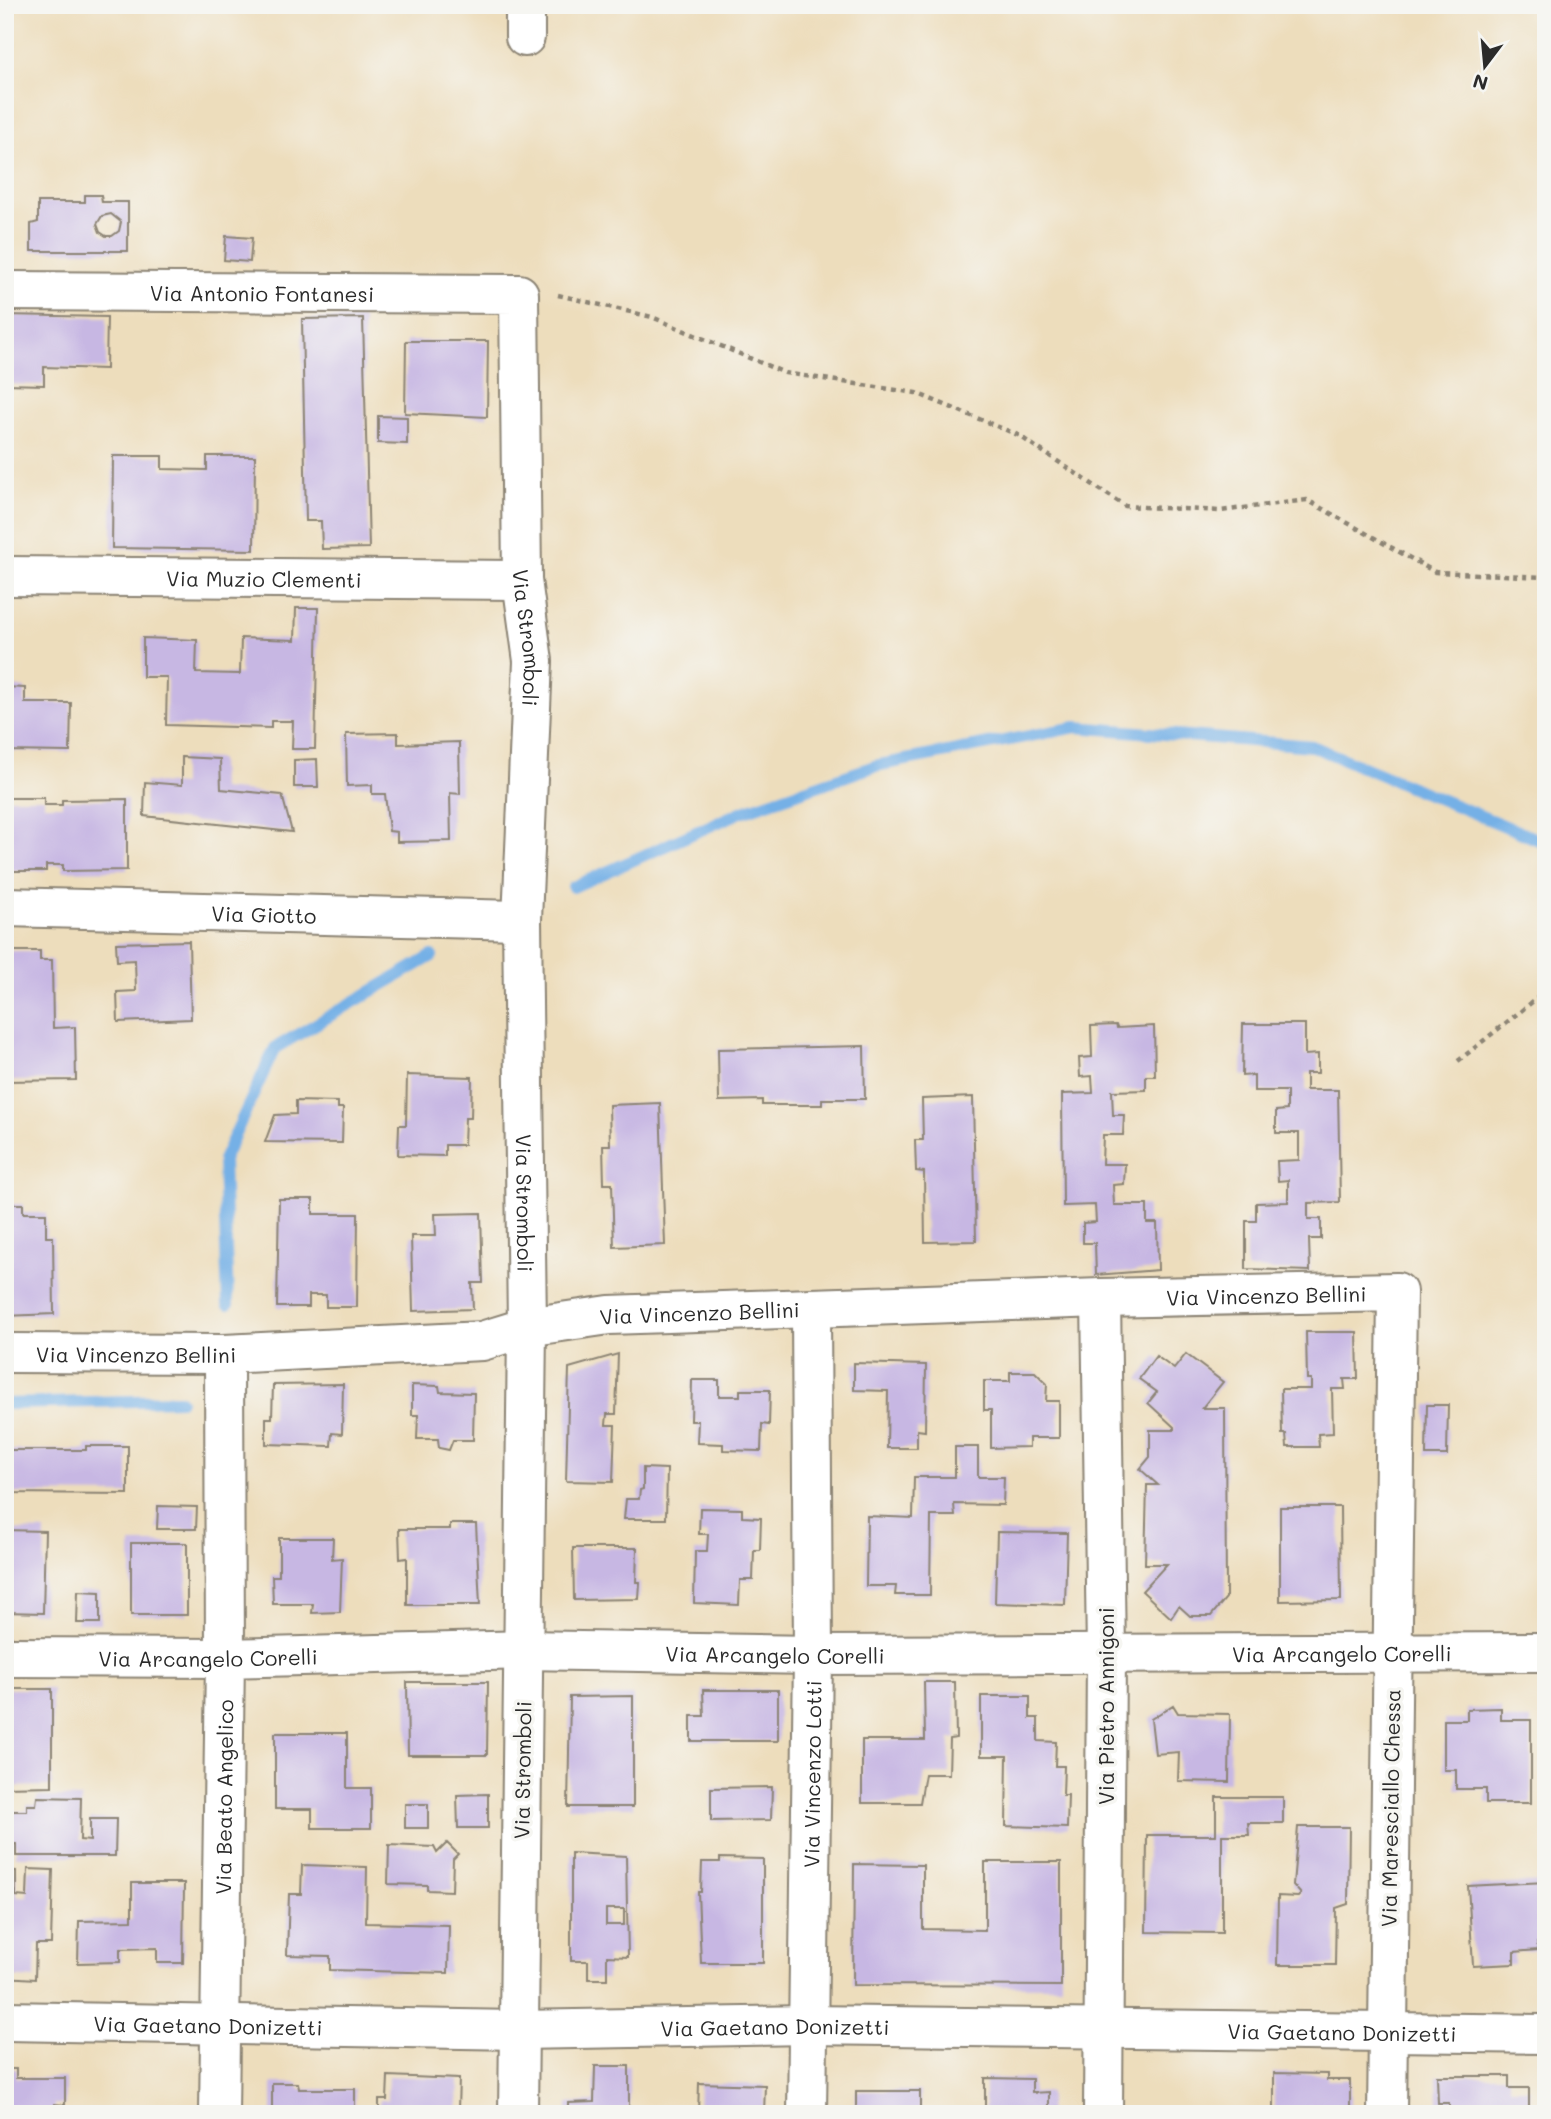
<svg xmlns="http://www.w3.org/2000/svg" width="1551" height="2119" font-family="Mali,sans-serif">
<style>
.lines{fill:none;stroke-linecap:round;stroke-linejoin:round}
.stream{stroke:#75b0e6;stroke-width:12}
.building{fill:#c7b7e3;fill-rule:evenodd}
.minor-casing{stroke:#8c8474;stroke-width:42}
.path{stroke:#8c8474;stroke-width:4.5;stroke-dasharray:5 5;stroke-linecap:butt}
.minor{stroke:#fff;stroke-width:38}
.labels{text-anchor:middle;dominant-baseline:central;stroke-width:7;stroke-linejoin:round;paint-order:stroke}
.street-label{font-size:21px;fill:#2b2b2b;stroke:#f6f6f2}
</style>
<rect width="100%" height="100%" fill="#f6f6f2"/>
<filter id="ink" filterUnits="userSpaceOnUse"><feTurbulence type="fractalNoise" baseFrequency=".0143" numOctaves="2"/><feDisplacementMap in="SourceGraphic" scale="14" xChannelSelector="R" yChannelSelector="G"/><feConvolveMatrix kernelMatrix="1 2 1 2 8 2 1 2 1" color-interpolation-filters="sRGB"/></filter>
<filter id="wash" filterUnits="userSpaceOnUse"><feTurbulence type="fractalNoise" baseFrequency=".00686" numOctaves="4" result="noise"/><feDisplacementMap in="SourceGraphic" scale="28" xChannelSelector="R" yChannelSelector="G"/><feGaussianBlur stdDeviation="1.57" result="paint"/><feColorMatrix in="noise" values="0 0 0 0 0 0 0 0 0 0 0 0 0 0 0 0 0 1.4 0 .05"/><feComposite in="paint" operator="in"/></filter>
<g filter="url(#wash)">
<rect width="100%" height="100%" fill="#edddbc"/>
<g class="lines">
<path class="stream" d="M573,887L741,812L875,766L1076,727L1312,746L1546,843
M228,1304L223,1160L275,1048L432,956
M5,1404L180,1400"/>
</g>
<g id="blocks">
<path class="building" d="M85,195H101L102,202H128V251H31V224L38,222V202H85ZM111,214L121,222L119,231L112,236H106L100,232L97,224L102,216Z
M226,236L252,238L250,262L224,260Z
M5,315L107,317L106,369L44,367V385L5,384Z
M363,318L369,548L322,549L321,521H306L302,319Z
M406,341H488L487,417L405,413Z
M378,416L407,417V444L378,443Z
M113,456H162V469L207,470V456H255L254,550L112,548Z
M296,608H318L315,749H292L293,721H271V728L166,725L167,677H143V638L197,640L196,673L240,674L241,638L295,640Z
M5,687L25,688V703H71L70,752L5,751Z
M398,733V744L459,742L460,794L450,793L451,841L397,842V832L389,831L385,794H372V785L347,786L346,734Z
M182,757L220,759L221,789L282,795L292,832L144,816L145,782L182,785Z
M317,759L318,787H294V760Z
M5,798H44V805H62V800L127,799V870L63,871V865H46V871H5Z
M189,941L191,1019L118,1022L117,992L136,991L135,960L117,961L116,943Z
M5,951H40V960H52L53,1028L75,1027L76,1080L5,1081Z
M1243,1024H1305V1055L1318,1054V1073H1306V1090H1338L1340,1202L1308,1203V1219H1321V1239H1309L1310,1271L1246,1269V1221H1256V1203L1288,1202V1180L1278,1181L1277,1161L1299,1160V1133H1276V1111L1287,1110V1091H1254V1075L1242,1076Z
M1116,1025L1117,1028L1154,1026L1155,1076H1146V1090L1112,1091L1113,1115H1124L1123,1135H1103L1102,1164H1125L1124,1184L1113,1185L1114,1205H1147V1223H1157L1158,1270L1096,1275L1095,1243H1083V1223L1096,1222L1095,1205L1063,1206L1062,1094L1093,1093L1092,1076L1080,1077L1079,1058L1092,1057L1091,1026Z
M864,1046L865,1099H822V1105H762V1100L719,1101L718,1049Z
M407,1075L472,1077L471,1118H465L464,1145H445V1156L398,1155L399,1125H406Z
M973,1097L976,1241L925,1242L924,1172L916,1171L915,1140H923L922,1099Z
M296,1101L338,1102V1108H343L342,1143L265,1142L275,1115L296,1114Z
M660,1103L665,1245L614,1247L612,1184H604L603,1145H610L609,1105Z
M279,1199H313V1214H358L357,1307H326V1295H309V1307H277Z
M5,1204H23V1213H46V1237H53L54,1314L5,1316Z
M481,1213L483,1283H472L473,1309L413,1311L411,1236H436L435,1214Z
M1306,1332H1357L1358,1379H1344L1345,1389H1332L1333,1433L1318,1434L1319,1447H1287L1286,1434H1282L1281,1389H1311V1379H1307Z
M618,1354L616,1414H607L606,1425H615L613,1482L566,1481L569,1368Z
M1186,1354L1223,1382L1202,1408H1225L1226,1598L1211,1616H1190L1179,1606L1171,1618L1142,1591L1167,1564H1145L1147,1485H1158L1140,1469L1150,1457V1430H1174V1427L1148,1403L1157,1392L1139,1379L1156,1356L1174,1369Z
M854,1363L926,1365L925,1431L917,1430V1448H887L888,1391L854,1390Z
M1010,1372H1035L1047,1384L1046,1401H1059V1438H1029V1447L991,1448V1410H984V1381H1010Z
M692,1380H719V1396H740V1390H770L769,1425L762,1424L761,1451L723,1450V1444L697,1443L698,1421H691Z
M343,1384L342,1434L332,1433L331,1446L266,1444V1418H272L273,1385Z
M412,1385L439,1386L440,1392L474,1393L473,1440H453L449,1450L439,1448L438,1439H417L418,1415H412Z
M1427,1405H1448L1447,1455H1426Z
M86,1446H128V1494L5,1493V1450H86Z
M955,1447H978V1477H1004L1003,1505L954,1504L955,1516H931L930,1595H895L896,1586H866L867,1516L913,1518L914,1477H955Z
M1542,1462H1546V1621H1542Z
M643,1468L667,1469L666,1519H624L626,1499H639L640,1490L643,1489Z
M158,1506L197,1507L196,1529H157Z
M1280,1507H1340L1341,1600L1280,1601Z
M700,1508L742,1509V1517L761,1518L760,1550H754L753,1580H740L739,1605L694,1603L695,1551H707L708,1534H699Z
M450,1524H476L480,1605H407V1558L400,1559L399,1529H450Z
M5,1530L45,1531L43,1613L5,1612Z
M997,1532L1067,1533L1065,1605L995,1603Z
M279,1538H333L332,1559L342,1558L340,1612L312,1613L313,1604H273L272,1576H279Z
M131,1543H187V1615H131Z
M573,1548H637L636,1582H640L639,1599L574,1600Z
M78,1591L100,1592V1623H77Z
M407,1682H488L487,1755H408Z
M924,1682H955L956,1738L950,1739L949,1774H925L920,1803H862V1740H925Z
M5,1689H52V1786L5,1787Z
M703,1690H778V1741H691V1716H704Z
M633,1696V1807H568L570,1697Z
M981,1696H1030V1718H1038V1741L1056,1742L1055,1766H1064L1063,1795H1068L1067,1828L1006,1826L1007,1756H981Z
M1173,1705L1178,1713L1230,1714L1229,1782L1178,1781L1179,1752L1155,1754L1151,1719Z
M1501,1708V1720H1531V1803H1486V1789H1456V1770H1444V1720H1467V1709Z
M275,1733H347V1788H371V1828H312V1809H275Z
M772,1787L771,1820L711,1821V1788Z
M488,1794V1828H458L457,1795Z
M37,1797L81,1798L80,1840L90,1841V1819H116L115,1856H16V1844H5V1811H27V1805H36Z
M1216,1797H1283V1823H1248L1249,1835H1222V1933L1146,1932L1147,1835H1216Z
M405,1804H428V1828H405Z
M1298,1827H1349L1348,1904L1336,1908L1335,1965H1277L1278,1896L1298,1897L1301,1894L1293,1885Z
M447,1843L458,1854L453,1859L452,1891L427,1890V1885L388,1884L389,1845L434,1847L437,1853Z
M571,1853L626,1856L628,1957L607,1956V1979H588V1961H571ZM606,1909H624V1925H606Z
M720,1858L763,1859V1963H701L698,1892H701L702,1862H720Z
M985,1862H1061V1986L853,1985L854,1864L923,1865V1929L985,1930Z
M302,1865L367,1867L366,1923L449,1925L448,1973L330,1970V1956L287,1955L289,1894H301Z
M28,1869L53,1870L51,1944H36L35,1979L5,1977V1870L16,1871V1896L27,1897Z
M1546,1882V1942L1537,1943L1538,1950L1514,1952V1964L1473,1966L1468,1886Z
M132,1883H184L183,1963H157V1948L120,1949V1962L78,1963L79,1921L132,1920Z
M595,2066H629V2114H568V2103L594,2102Z
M5,2069H16V2078H65V2105L54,2104V2114H5Z
M1274,2073L1327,2074V2080H1350V2114H1274Z
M388,2076L459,2079L458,2109H453V2114H379V2100H387Z
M1437,2076H1509V2088H1529V2114H1449V2103H1438Z
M985,2078L1032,2079V2093L1049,2092V2114H985Z
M272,2083H298L299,2089H355V2114H272Z
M699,2083L765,2085L764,2114H698Z
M856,2091H920V2114H856Z"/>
</g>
</g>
<g filter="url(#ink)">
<use href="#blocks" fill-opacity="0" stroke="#8c8474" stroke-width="2"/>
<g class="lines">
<g class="minor-casing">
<g id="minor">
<path d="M525,37V5"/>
<path id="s1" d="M5,291L519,294L522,580L533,661L522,920L527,1327L518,2114"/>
<path id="s2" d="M5,576L522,580"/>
<path id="s3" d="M5,907L522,920"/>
<path d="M1101,1298L1106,1654L1103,2114"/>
<path id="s4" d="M5,1353L224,1354L482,1341L527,1327L609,1315L1101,1298L1397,1292L1387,2114"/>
<path id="s5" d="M5,1657L225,1658L523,1650L813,1655L1546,1652"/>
<path id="s6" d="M5,2021L519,2030L807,2025L1546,2034"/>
<path id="s7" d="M219,2114L225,1658L224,1354"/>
<path id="s8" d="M807,2114L813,1655L811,1309"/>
</g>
</g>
<path class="path" d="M558,295L652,317L785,373L916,393L1018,435L1125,506L1220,511L1307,500L1435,572L1546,577
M1458,1061L1546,991"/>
<use href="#minor" class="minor"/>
</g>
</g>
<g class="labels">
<g class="street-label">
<text stroke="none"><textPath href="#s1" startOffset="257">Via Antonio Fontanesi</textPath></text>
<text stroke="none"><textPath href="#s2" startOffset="259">Via Muzio Clementi</textPath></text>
<text stroke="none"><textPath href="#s1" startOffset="858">Via Stromboli</textPath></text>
<text stroke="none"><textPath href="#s3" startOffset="259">Via Giotto</textPath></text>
<text stroke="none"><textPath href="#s1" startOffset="1424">Via Stromboli</textPath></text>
<text stroke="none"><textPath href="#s4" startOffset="1265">Via Vincenzo Bellini</textPath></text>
<text stroke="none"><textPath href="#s4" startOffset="698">Via Vincenzo Bellini</textPath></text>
<text stroke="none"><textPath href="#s4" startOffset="131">Via Vincenzo Bellini</textPath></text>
<text stroke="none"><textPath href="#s5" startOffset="1337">Via Arcangelo Corelli</textPath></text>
<text stroke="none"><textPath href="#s5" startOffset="770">Via Arcangelo Corelli</textPath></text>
<text stroke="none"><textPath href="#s5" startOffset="203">Via Arcangelo Corelli</textPath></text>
<text transform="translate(1105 1706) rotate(-90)">Via Pietro Annigoni</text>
<text transform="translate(522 1770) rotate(-89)">Via Stromboli</text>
<text stroke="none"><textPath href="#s8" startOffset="340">Via Vincenzo Lotti</textPath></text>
<text stroke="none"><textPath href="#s7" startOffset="317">Via Beato Angelico</textPath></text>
<text transform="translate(1390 1808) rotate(-89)">Via Maresciallo Chessa</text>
<text stroke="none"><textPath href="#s6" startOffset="203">Via Gaetano Donizetti</textPath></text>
<text stroke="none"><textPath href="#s6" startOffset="770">Via Gaetano Donizetti</textPath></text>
<text stroke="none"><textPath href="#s6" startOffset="1337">Via Gaetano Donizetti</textPath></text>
</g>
</g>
<rect width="1551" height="2119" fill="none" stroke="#f6f6f2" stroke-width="28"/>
<g transform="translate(1485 66) rotate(196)" stroke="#f6f6f2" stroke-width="5" paint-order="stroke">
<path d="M0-5L12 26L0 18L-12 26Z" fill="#2b2b2b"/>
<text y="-10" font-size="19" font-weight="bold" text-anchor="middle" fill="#2b2b2b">N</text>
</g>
</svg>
